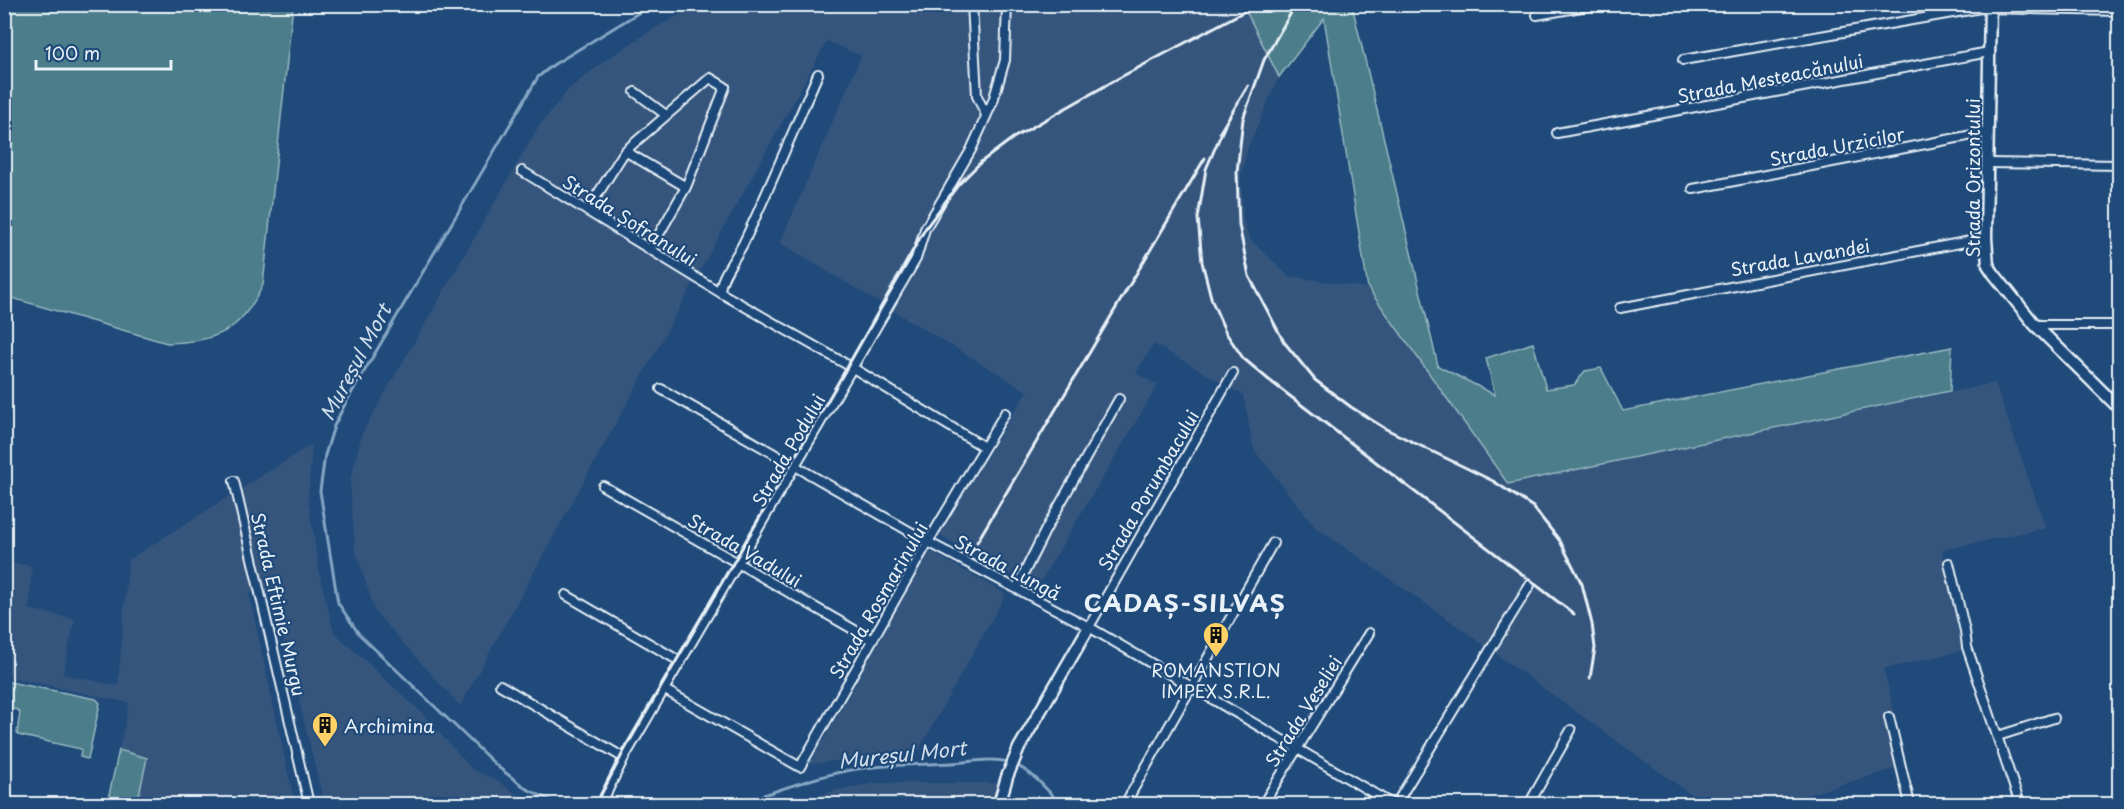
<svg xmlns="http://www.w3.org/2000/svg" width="2124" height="809" font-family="'Playpen Sans',sans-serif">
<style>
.built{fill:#34557d}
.green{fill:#4b7e8a;stroke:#9ab8c1;stroke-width:1.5}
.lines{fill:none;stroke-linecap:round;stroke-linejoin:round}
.stream{stroke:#86a6c4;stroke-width:3}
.street-casing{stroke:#e8f1f8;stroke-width:12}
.secondary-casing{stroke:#e8f1f8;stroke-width:15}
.street{stroke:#1f4a7a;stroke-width:8}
.secondary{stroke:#1f4a7a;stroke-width:10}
.rail{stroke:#e8f1f8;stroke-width:3}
.labels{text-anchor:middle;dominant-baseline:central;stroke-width:4.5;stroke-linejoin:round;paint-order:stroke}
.street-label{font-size:18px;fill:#e8f1f8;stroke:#1f4a7a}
.poi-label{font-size:18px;fill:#e8f1f8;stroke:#1f4a7a}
.water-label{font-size:20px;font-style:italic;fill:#cfdeeb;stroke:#1f4a7a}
.district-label{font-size:24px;font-weight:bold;letter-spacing:1.5px;fill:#e8f1f8;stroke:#1f4a7a}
</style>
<rect width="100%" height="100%" fill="#1f4a7a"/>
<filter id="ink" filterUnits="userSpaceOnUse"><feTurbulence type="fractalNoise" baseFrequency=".0167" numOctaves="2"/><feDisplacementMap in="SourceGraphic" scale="12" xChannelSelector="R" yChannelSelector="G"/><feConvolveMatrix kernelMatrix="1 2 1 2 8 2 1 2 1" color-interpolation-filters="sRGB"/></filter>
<g filter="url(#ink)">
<path class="built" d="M1243,4L1279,77L1248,147L1241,175L1243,221L1250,239L1289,276L1368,288L1508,484L1995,383L2046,528L1942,550L1962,651L1884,669L1907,765L1777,804H1704L1446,618L1315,527L1254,450L1243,395L1154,344L1136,373L1158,385L1036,589L939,535L1027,391L780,243L861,56L827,41L460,706L375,612L355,549L350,481L362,433L538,127L569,89L607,59L653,29L698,5Z
M312,444L308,499L320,576L334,632L422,713L472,769L498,781L530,804H324L299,700L269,588L249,594L295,804H137L147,758L119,750L129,703L5,676L4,561L32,566L29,609L75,619L63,674L118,686L128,560Z
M930,551L1006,594L916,755H887L810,764Z
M875,783H998L992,804H791L836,790Z"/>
<path class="green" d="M21,4L293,5L263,285C241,331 217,342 167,343L5,296V12Z
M1243,5H1352L1438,366L1495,395L1486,358L1533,343L1546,389L1574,385L1585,371L1601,368L1623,411L1952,347L1950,391L1508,484L1368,288L1324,18L1279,77Z
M4,681L96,699L100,703L88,759L80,757L81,749L18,735L17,733L20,713L18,710L5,707Z
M119,750L147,758L137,804H107Z"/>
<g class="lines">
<path class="stream" d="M558,804L527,789L498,767L359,634L338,603L320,491L325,455L334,426L345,404L538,77L553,65L653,4
M737,804C774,792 812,777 851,770C884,764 919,765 952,763C970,762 994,757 1011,763C1032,771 1046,788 1060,804"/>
<g class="street-casing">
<path id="street" d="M972,4L977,96L986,115
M1537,15L1598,4
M1683,60L1981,8L2120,11
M635,92L666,115
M1557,133L1989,52
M625,151L710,78L725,87L686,187
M1987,163L2120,165
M522,171L721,293L853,368L984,447
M1693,189L1988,132
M587,211L625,151L686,187L650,250
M721,293C717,281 737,256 743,244C770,188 793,131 818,74
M1620,308L1986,238
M2035,325H2120
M661,389L928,542L1089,627L1392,804
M234,481L309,804
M603,486L872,640
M1949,563L1965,631L1967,647L2020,804
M1017,587L1046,529L1119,399
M566,595L681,662
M1089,627L1233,373
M500,685L624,758
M665,690L800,767L928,542L1005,413
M1889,717L1910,804
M1998,736L2054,718
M605,796L624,758L916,259L925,229L971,150L993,101L1005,60L1007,4
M1125,804L1273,543
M1263,804L1369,633
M1396,804L1530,585
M1529,804L1571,730"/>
</g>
<g class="secondary-casing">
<path id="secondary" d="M1990,4L1986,238L1988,265L1994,274L2035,325L2120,409
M999,804L1007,777L1019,748L1089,627"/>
</g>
<use href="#street" class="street"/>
<use href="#secondary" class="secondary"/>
<path class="rail" d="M1296,4L1264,60L1243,119L1237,172L1239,225L1249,276L1284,342L1315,380L1351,407L1386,429L1493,481L1533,507L1560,541L1582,584L1592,624L1595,648L1590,678
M1225,125L1206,169L1198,218L1202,262L1212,301L1226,333L1243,358L1269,380L1574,614
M1220,132L1248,86
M977,542L1205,158
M596,804L625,749L842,376L925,229L958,185L981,162L1013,138L1119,78L1258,4"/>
</g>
</g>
<defs>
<g id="building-pin" transform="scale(1.35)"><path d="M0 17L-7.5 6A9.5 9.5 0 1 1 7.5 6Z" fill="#ffd166" stroke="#1f4a7a"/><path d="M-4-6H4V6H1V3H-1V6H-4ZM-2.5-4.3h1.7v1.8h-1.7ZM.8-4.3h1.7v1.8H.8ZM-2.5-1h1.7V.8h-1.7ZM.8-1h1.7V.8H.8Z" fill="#111"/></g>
</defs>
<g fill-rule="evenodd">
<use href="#building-pin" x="1216" y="635"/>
<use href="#building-pin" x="325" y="725"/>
</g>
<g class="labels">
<g class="street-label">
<text transform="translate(1770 78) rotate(-11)">Strada Mesteacănului</text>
<text transform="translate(1837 146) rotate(-11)">Strada Urzicilor</text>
<text transform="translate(1972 178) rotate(-90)">Strada Orizontului</text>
<text transform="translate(630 220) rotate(32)">Strada Șofranului</text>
<text transform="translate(1800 257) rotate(-10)">Strada Lavandei</text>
<text transform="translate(788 450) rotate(-60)">Strada Podului</text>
<text transform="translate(1148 490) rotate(-60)">Strada Porumbacului</text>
<text transform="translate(745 550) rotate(30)">Strada Vadului</text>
<text transform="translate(1008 567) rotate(28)">Strada Lungă</text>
<text transform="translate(878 600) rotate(-60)">Strada Rosmarinului</text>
<text transform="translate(279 604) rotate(77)">Strada Eftimie Murgu</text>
<text transform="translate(1303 711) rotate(-58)">Strada Veseliei</text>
</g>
<g class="poi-label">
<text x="1216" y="669">ROMANSTION<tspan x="1216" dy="21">IMPEX S.R.L.</tspan></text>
<text x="344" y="725" text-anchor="start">Archimina</text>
</g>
<g class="water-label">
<text transform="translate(355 362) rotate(-62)">Mureșul Mort</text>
<text transform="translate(902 754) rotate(-6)">Mureșul Mort</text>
</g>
<g class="district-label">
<text x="1185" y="602">CADAȘ-SILVAȘ</text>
</g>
</g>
<rect width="2124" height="809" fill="none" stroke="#1f4a7a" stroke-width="24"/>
<rect x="12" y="12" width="2100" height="785" fill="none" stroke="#e8f1f8" stroke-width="2" filter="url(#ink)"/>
<path d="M36 60v9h135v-9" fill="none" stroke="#e8f1f8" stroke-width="3"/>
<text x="45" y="60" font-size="18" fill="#e8f1f8" stroke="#1f4a7a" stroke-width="4.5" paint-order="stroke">100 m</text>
</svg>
